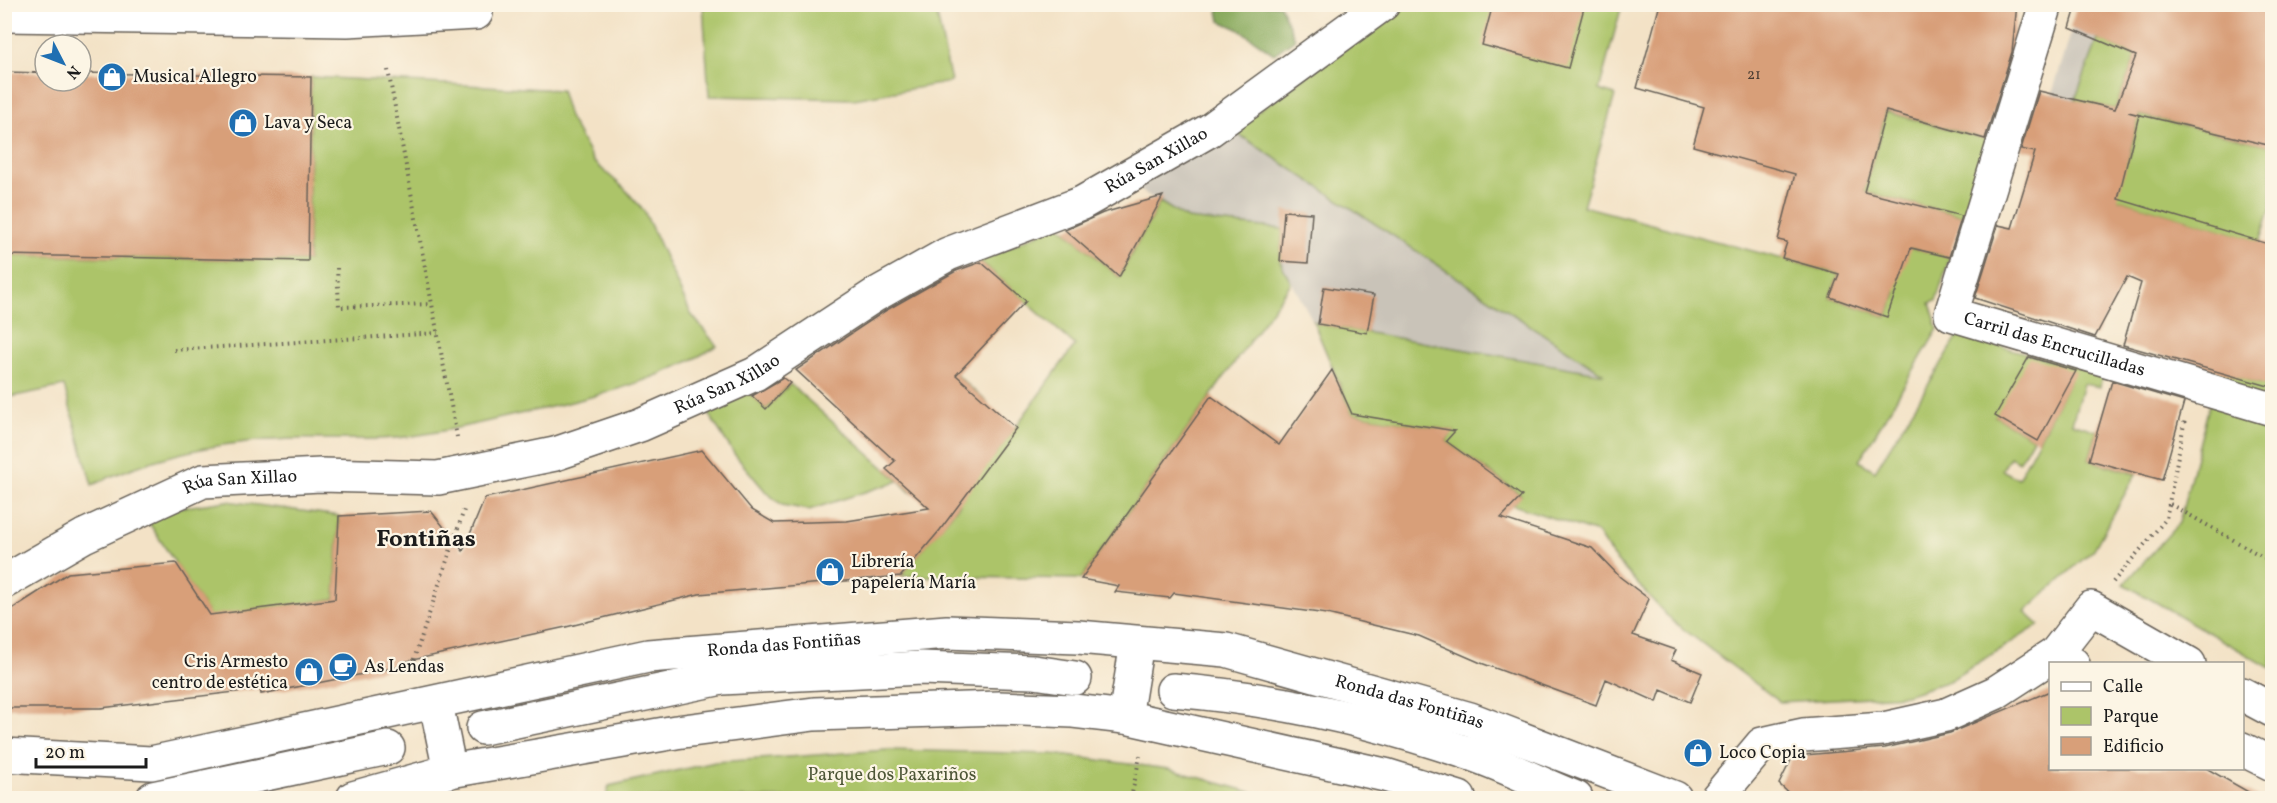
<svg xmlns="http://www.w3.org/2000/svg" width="2277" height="803" font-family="Vollkorn,serif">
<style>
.industrial{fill:#c9c3b8}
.green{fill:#acc469;stroke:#647042;stroke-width:1.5;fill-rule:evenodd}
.forest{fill:#89aa5d;stroke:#52633c;stroke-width:1.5}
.building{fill:#d89f79}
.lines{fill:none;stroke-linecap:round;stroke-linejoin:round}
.street-casing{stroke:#676158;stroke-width:36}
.path{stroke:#676158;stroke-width:4;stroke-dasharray:1.5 4.5;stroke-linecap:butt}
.street{stroke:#fff;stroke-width:33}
.labels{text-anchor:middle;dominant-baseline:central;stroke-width:4.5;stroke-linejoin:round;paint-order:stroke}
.number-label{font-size:15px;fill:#4b3d33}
.poi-label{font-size:18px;fill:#1c1c1c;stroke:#fcf5e5;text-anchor:start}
.street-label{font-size:18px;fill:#1c1c1c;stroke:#fcf5e5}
.park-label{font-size:18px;fill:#4e5737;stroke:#fcf5e5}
.district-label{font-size:24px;font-weight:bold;fill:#1c1c1c;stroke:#fcf5e5}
</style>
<rect width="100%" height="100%" fill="#fcf5e5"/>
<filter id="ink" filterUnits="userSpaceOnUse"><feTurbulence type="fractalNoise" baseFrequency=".0167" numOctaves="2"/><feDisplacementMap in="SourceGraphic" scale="12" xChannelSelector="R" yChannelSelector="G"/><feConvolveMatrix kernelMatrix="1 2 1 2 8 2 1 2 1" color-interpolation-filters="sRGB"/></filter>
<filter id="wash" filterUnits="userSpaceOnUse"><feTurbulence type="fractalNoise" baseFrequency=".008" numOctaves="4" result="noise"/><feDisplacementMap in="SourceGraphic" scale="24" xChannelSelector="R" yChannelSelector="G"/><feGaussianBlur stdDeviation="1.35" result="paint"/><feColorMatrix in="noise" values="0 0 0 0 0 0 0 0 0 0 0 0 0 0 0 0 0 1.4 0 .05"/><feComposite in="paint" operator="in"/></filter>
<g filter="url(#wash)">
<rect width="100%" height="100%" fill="#f3e2c6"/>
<path class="industrial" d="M2080,5H2112L2075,100L2052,94Z
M1232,130L1605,375L1318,324L1313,321L1280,261L1283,229L1187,219L1128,183Z"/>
<path class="green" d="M703,5H935L951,82L854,99L709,96Z
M1403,5H1622L1599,90L1615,95L1583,206L1839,274L1830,297L1887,317L1896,292L1853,234L1950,257L1936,301L1930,303L1938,329L1859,461L1875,471L1959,335L2102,374L2100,387L2083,384L2072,423L2097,431L2089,460L2136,474L2094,549L2025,612L2039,625L1949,681L1906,695L1780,702L1670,619L1613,557L1597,533L1513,505L1521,495L1446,441L1454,431L1352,414L1313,321L1318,324L1604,374L1232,130ZM2070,381L2018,479L2002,470L2010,457L2019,462L2033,438L1995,416Z
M2098,39L2136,56L2115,109L2075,100Z
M311,77L561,90L569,117L594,162L624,188L644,211L691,314L717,346C655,383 585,400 515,415C476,424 435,434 395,438C360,441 325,438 290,439C222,441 153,456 92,485L64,386L5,398V255L308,261Z
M1886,112L1986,139L1987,136L1991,137L1967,217L1864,192Z
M2139,115L2272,146V204L2260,242L2101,194L2129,157Z
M1160,202L1187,219L1283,229L1280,261L1291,283L1081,579L901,576L960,504L910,492L901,483L922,461L950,369L988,403L964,432L993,458L1075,345L979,260L1059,225L1119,277Z
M2218,371L2272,387V669L2124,584L2179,523Z
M790,384L899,481L809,510L782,505L766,492L735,455L706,410L746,390L766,409Z
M227,501L339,516L335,599L210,616L145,517L170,509Z
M887,750L1052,754L1169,769L1272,798H606L609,786L715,762Z"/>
<path class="forest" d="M1217,5H1280L1295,39L1274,54L1240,30L1220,21Z"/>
<g id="blocks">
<path class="building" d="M1493,4H1585L1568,68L1482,45Z
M1660,4H2017L2012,52L1985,139L1886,111L1864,192L1962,216L1949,257L1911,248L1887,317L1830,297L1839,274L1782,258L1787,242L1778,240L1795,174L1693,146L1704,107L1637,88Z
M2077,4H2272V146L2128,112L2139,115L2118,199L2272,245V387L2123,345L2141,283L2127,277L2095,337L1975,298L1998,225L2012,228L2035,152L2021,149L2039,91L2115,109L2136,56L2070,28Z
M4,72L45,73V81H81V73L311,77L308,261L4,255Z
M1163,196L1119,277L1065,230L1103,213Z
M1284,211L1312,213L1308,263L1280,261Z
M981,262L1026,301L956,375L1016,428L940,530L901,576L699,594L566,627L403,662L404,666L261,694L260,689L101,708H4V614L68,573L176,563L210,615L335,599L339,516L431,511L463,551L485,498L702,450L752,510L774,523L847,521L929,508L886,469L895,461L796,370L885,311L956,271Z
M1324,287L1374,295L1367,333L1318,324Z
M2029,357L2076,371L2038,441L1995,416Z
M1332,370L1352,414L1455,431L1446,441L1522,496L1501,518L1592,548L1620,577L1649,599L1633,635L1676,650L1671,660L1702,673L1690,702L1661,690L1657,702L1606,679L1596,705L1481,663L1419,636L1327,614L1174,593L1170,598L1115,592L1119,586L1081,579L1211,396L1279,445Z
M783,378L790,383L766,409L752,396Z
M2112,381L2184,402L2162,480L2089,460Z
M2050,691V768H2206L2259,798H1794L1779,784L1793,756L1885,748L1950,733Z"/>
</g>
</g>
<g filter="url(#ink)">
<use href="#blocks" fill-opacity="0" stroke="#676158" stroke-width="1.5"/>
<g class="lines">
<g class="street-casing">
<g id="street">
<path id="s1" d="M2046,4L1951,314L2272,409"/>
<path d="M4,15L347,20L476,13"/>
<path id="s2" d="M4,582L84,536L203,481L321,475L438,478L555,454L640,425L755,374L875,295L948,254L1082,203L1210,130L1383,4"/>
<path d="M2073,664L2055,654L2091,608L2189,664"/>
<path d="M1173,690C1271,698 1368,719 1462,751C1501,763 1538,783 1576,798"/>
<path d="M2242,694L2272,710"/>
<path d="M436,704L450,771"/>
<path d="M1125,717L1137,643"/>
<path d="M483,728L722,678L921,668L1034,672L1075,678"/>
<path d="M2242,749L2272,764"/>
<path id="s3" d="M4,755L151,763L648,656L947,632L1078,637L1226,650L1470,719L1675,798"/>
<path d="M153,798L388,748"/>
<path d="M353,798L450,771L676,732L814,714L999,708L1073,711L1125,717L1385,775L1459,798"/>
<path d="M1717,798L1762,744L1803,735L1883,729L1946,715L1995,693L2055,654"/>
</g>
</g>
<path class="path" d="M388,70L457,437
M337,268L339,307L432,304
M174,350L438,333
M2170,504L2272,562
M2113,582L2166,519L2185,419
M410,671L465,507
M1131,798L1140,756"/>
<use href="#street" class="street"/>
</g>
</g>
<defs>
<g id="shop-disc" transform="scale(1.5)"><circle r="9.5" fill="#1f6fb2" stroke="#fcf5e5"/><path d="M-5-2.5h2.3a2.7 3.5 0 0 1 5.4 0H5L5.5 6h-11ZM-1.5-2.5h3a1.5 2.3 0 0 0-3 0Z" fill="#fff"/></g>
<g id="cafe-disc" transform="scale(1.5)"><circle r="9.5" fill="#1f6fb2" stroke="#fcf5e5"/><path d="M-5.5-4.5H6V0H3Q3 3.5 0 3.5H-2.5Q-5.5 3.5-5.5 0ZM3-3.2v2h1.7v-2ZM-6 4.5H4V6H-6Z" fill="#fff"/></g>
</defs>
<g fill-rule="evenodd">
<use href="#shop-disc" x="112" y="77"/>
<use href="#shop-disc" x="243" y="123"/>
<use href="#shop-disc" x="830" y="572"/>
<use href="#cafe-disc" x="343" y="667"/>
<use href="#shop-disc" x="309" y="672"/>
<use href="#shop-disc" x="1698" y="753"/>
</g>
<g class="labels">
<g class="number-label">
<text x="1754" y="75">21</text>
</g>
<g class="poi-label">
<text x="133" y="77">Musical Allegro</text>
<text x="264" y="123">Lava y Seca</text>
<text x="851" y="562">Librería<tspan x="851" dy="21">papelería María</tspan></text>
<text x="288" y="662" text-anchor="end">Cris Armesto<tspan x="288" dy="21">centro de estética</tspan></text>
<text x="364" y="667">As Lendas</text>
<text x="1719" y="753">Loco Copia</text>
</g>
<g class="street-label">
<text stroke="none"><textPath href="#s2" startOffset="1250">Rúa San Xillao</textPath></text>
<text stroke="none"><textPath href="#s1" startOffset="432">Carril das Encrucilladas</textPath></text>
<text stroke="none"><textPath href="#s2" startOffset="764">Rúa San Xillao</textPath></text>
<text stroke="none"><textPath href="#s2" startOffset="260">Rúa San Xillao</textPath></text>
<text stroke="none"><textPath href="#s3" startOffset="792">Ronda das Fontiñas</textPath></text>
<text stroke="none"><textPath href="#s3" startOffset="1426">Ronda das Fontiñas</textPath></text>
</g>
<g class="park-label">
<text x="892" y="775">Parque dos Paxariños</text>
</g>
<g class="district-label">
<text x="426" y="540">Fontiñas</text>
</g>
</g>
<rect width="2277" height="803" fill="none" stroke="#fcf5e5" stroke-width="24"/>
<rect x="2049" y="662" width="195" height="108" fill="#fcf5e5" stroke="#a29e95" stroke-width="1.5"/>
<rect x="2061" y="682" width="30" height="9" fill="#ffffff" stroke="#a29e95" stroke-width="1.5"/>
<text x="2103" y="692" font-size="18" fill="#1c1c1c">Calle</text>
<rect x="2061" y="707" width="30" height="18" fill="#acc469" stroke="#a29e95" stroke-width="1.5"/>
<text x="2103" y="722" font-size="18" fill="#1c1c1c">Parque</text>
<rect x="2061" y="737" width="30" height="18" fill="#d89f79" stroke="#a29e95" stroke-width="1.5"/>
<text x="2103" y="752" font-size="18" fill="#1c1c1c">Edificio</text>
<g transform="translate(63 63) rotate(132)"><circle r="28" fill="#fcf5e5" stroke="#a29e95" stroke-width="1.5"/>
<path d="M0-4.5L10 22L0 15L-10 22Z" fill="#1f6fb2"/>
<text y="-9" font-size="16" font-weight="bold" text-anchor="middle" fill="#1c1c1c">N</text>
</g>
<path d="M36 758v9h110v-9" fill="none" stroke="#1c1c1c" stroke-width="3"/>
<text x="45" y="758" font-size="18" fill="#1c1c1c" stroke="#fcf5e5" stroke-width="4.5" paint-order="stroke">20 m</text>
</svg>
